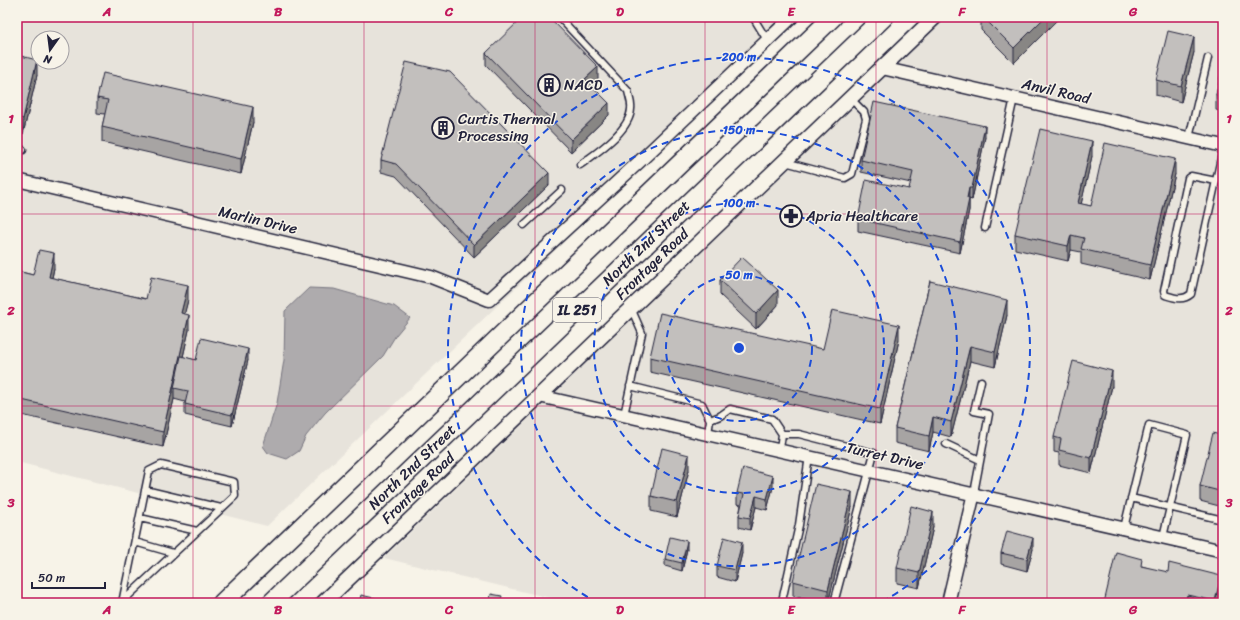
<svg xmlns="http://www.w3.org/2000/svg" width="1240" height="620" font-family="Sriracha,sans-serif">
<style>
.built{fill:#e7e3db;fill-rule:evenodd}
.water{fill:#aeabad;stroke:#76747f}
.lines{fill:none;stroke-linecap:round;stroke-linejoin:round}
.service-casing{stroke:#22223b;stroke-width:9}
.minor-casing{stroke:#22223b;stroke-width:15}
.tertiary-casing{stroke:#22223b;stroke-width:17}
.primary-casing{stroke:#22223b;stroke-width:21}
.service{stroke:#f7f3e8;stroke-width:6}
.minor{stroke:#f7f3e8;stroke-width:12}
.tertiary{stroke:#f7f3e8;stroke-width:14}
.primary{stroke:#f7f3e8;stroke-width:18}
.wall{fill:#a7a4a3;stroke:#22223b}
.shaded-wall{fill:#888684;stroke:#22223b}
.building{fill:#c2bfbd;stroke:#22223b}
.grid{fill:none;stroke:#c2185b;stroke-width:1;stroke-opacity:0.55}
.ring{fill:none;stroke:#1d4ed8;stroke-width:2;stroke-dasharray:7 5}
.labels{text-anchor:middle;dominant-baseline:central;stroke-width:3;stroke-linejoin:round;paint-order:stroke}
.shield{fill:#f7f3e8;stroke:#62616f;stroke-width:1}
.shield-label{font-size:14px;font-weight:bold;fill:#22223b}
.poi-label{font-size:15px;fill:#22223b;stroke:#f7f3e8;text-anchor:start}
.street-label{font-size:15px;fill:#22223b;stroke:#f7f3e8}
.centre{fill:#1d4ed8;stroke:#f7f3e8;stroke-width:2}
.ring-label{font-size:12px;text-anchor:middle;font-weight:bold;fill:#1d4ed8;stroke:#f7f3e8;stroke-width:3;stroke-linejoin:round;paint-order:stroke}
.neatline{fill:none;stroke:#c2185b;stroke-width:1.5}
.grid-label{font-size:13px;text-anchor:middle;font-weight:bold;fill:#c2185b}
</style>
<rect width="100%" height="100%" fill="#f7f3e8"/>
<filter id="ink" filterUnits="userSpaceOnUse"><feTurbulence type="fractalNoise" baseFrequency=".025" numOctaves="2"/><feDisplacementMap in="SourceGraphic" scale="8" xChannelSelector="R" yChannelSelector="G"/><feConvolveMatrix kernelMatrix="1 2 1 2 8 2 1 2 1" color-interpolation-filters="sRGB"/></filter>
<g filter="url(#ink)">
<path class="built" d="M17,17H799L267,526L17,462ZM38,38H62V62H38Z
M946,17H1223V603H571L384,558Z"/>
<path class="water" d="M309,288L334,289L394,306L410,318L396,335L383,356L325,413L306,436L299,451L287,459L268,453L263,446L277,403L284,360L285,311Z"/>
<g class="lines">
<g class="service-casing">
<path id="service" d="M559,17L628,91C629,97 632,103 631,109C630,131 596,153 580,165
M753,17L767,40
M1189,138L1208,58
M17,149L23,150
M785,162L845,178L852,174L866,119L864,112L850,98
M1216,181L1191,176L1188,178L1164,291L1165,295C1175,298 1183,301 1191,294L1223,149
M524,225L562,190
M985,228L1014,98
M630,386L702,404L710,420L708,434
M624,415L642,333L631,308
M710,420L720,416L730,409L772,419L782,434L780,449
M782,434H799L874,453L834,603
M946,444L980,460
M145,490L221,508
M974,493L989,414L974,411L981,381
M1131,498L1223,520
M140,518L197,531
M1124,528L1149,425L1187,435L1163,537
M135,542L173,553
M122,603L149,471L161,465L234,482L235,496L123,601
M791,603L782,601L799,525L809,456"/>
</g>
<g class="minor-casing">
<path id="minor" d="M882,68L1223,146
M17,180L431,277L489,300L640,161L792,17
M539,396L1223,551
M948,603L974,493"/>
</g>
<g class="tertiary-casing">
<path id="tertiary" d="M323,603L935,17"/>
</g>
<g class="primary-casing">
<path id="primary" d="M222,603L833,17
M271,603L884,17"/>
</g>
<use href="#service" class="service"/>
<use href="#minor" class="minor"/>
<use href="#tertiary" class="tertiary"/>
<use href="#primary" class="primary"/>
</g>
<path class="wall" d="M981,17H1060L1014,63L981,30Z
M1194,52L1181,102L1156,95V80Z
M486,53L598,79L591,85L609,115L571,152L486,65Z
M17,55L37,75L23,134L17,132Z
M1223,65V112L1216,110V95Z
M97,98L253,122L241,174L102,142V127L105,114L97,113Z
M985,137L972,200L969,199V210L960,253L858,231V219L909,189L911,183L861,172V160Z
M1092,156L1081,204L1091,206L1175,174L1150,280L1081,264V252L1071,250L1068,261L1015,249V234Z
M381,160L549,185L474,257L396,176L381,172Z
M54,268L52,278L146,299L188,300L184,314L189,330L183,357L196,360H248L232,426L185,415V402L174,399L163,447L17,414V271L33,275Z
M720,280L778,305L756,329L720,295Z
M930,281L1007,315L995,367L970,361L951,437L933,432L929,451L895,443V428Z
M899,340L880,424L650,372V357L823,349Z
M1112,386L1091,473L1059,465V453L1054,452V437Z
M1223,436V507L1200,501V486Z
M689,470L677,517L651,511V496Z
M773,487L767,510L756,507L750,530L739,527V516L741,505L737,504V493Z
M852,507L828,603H821L793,596V581Z
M933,527L919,588L897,583V568Z
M687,549L682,571L665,566V559Z
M1033,549L1027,571L1001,564V553Z
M742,553L735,582L717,577V566Z
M1142,566L1221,591L1218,603H1104Z"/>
<path class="shaded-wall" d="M1045,17H1060L1014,63V48Z
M1194,37V52L1181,102V86Z
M37,60V75L23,134V119Z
M598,67V79L585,91V79Z
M609,103V115L571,152V140Z
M253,107V122L241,174V159Z
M985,126V137L972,200V188Z
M1092,141V156L1078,218V203Z
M1175,159V174L1150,280V265Z
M549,173V185L474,257V245Z
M969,188V210L960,253V242Z
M1071,235V250L1068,261V246Z
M54,253V268L49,292V277Z
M188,285V300L181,328V313Z
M778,290V305L756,329V314Z
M1007,300V315L995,367V352Z
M189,315V330L176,388H174V399L163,447V432Z
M899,325V340L880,424V409Z
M970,346V361L951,437V422Z
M248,349V360L232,426V415Z
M1112,371V386L1091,473V458Z
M933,417V432L929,451V436Z
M689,455V470L677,517V502Z
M773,476V487L767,510V499Z
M852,492V507L828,603V590Z
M756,496V507L750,530V518Z
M933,512V527L919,588V573Z
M1033,538V549L1027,571V559Z
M687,541V549L682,571V563Z
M742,542V553L735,582V570Z
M1221,576V591L1218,603H1215Z
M1187,595V603H1185Z"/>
<path class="building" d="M523,17H549L598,67L585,79L609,103L571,140L486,53Z
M983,17H1045L1014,48Z
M1168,31L1194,37L1181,86L1156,80Z
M17,55L37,60L23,119L17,117Z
M406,62L450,72L549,173L474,245L396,164L381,160Z
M1223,65V97L1216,95Z
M103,73L253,107L241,159L102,127L108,100L97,98Z
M874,102L985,126L972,188H969L967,198L969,199L960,242L858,219L866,180L909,189L913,172L861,160Z
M1040,129L1092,141L1078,203L1091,206L1105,143L1175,159L1150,265L1081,249L1084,238L1071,235L1068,246L1015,234Z
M39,250L54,253L49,277L146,299L151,277L188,285L181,313L189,315L163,432L17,399V271L33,275Z
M742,257L778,290L756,314L720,280Z
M930,281L1007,300L995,352L970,346L951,422L933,417L929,436L895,428Z
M832,310L899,325L880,409L650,357L660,313L823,349Z
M201,338L248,349L232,415L185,404L188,391L174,388L181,356L196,360Z
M1073,361L1112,371L1091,458L1059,450L1061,439L1054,437Z
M1213,433L1223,436V492L1200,486Z
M662,448L689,455L677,502L651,496Z
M743,468L773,476L767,499L756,496L750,518L739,516L744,494L737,493Z
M816,484L852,492L828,590L793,581Z
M911,506L933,512L919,573L897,568Z
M1007,531L1033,538L1027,559L1001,553Z
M670,537L687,541L682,563L665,559Z
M724,537L742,542L735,570L717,566Z
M1116,552L1142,559L1141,566L1168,572L1169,563L1221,576L1215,601L1187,595L1185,603H1104Z
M491,594L502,596L500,603H489Z
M361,595L395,603H359Z"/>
</g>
<path class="grid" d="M193,17V603M364,17V603M535,17V603M705,17V603M876,17V603M1047,17V603M17,214H1223M17,406H1223"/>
<g class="ring">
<circle cx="739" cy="348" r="73"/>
<circle cx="739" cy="348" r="145"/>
<circle cx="739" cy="348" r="218"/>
<path d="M598 603A291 291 0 1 1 880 603"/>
</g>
<defs>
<g id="building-ring" transform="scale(1.15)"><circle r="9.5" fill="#f7f3e8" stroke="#22223b" stroke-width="1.5"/><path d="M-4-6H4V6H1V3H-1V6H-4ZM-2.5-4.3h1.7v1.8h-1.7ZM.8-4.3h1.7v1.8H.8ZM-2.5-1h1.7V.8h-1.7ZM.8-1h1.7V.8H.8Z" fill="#22223b"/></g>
<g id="pharmacy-ring" transform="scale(1.15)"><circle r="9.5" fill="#f7f3e8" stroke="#22223b" stroke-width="1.5"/><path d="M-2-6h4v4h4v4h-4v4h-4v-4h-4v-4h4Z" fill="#22223b"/></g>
</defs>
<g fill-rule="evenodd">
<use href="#building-ring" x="549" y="85"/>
<use href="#building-ring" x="443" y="128"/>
<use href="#pharmacy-ring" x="791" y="216"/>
</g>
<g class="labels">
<rect class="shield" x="553" y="298" width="48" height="24" rx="3"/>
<g class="shield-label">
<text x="577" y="310">IL 251</text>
</g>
<g class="poi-label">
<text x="564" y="85">NACD</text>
<text x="458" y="119">Curtis Thermal<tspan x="458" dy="17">Processing</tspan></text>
<text x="806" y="216">Apria Healthcare</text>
</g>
<g class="street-label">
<text transform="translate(1056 91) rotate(13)">Anvil Road</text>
<text transform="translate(258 220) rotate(13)">Marlin Drive</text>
<text transform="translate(646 243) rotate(-44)">North 2nd Street</text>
<text transform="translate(652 264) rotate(-44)">Frontage Road</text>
<text transform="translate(885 456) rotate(13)">Turret Drive</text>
<text transform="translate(412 467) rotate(-44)">North 2nd Street</text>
<text transform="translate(418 488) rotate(-44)">Frontage Road</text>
</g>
</g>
<circle cx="739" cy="348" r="6" class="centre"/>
<g class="ring-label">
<text x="739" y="61">200 m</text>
<text x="739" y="134">150 m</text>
<text x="739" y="207">100 m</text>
<text x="739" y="279">50 m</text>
</g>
<rect width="1240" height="620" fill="none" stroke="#f7f3e8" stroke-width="44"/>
<g transform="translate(50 50) rotate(194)"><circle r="19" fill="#f7f3e8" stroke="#a29fa3"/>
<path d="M0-3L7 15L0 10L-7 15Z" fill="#22223b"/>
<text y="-6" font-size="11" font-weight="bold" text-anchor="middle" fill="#22223b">N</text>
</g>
<path d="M32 582v6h73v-6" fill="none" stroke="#22223b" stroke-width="2"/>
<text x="38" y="582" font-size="12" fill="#22223b" stroke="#f7f3e8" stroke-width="3" paint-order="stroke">50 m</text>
<rect x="22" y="22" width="1196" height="576" class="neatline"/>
<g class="grid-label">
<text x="107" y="16">A</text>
<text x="278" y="16">B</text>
<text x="449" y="16">C</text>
<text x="620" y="16">D</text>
<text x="791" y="16">E</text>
<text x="962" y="16">F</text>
<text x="1133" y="16">G</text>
<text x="11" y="123">1</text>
<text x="1229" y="123">1</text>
<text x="11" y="315">2</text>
<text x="1229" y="315">2</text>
<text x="11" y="507">3</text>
<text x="1229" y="507">3</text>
<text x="107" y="614">A</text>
<text x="278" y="614">B</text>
<text x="449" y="614">C</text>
<text x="620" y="614">D</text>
<text x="791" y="614">E</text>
<text x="962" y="614">F</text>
<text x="1133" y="614">G</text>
</g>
</svg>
